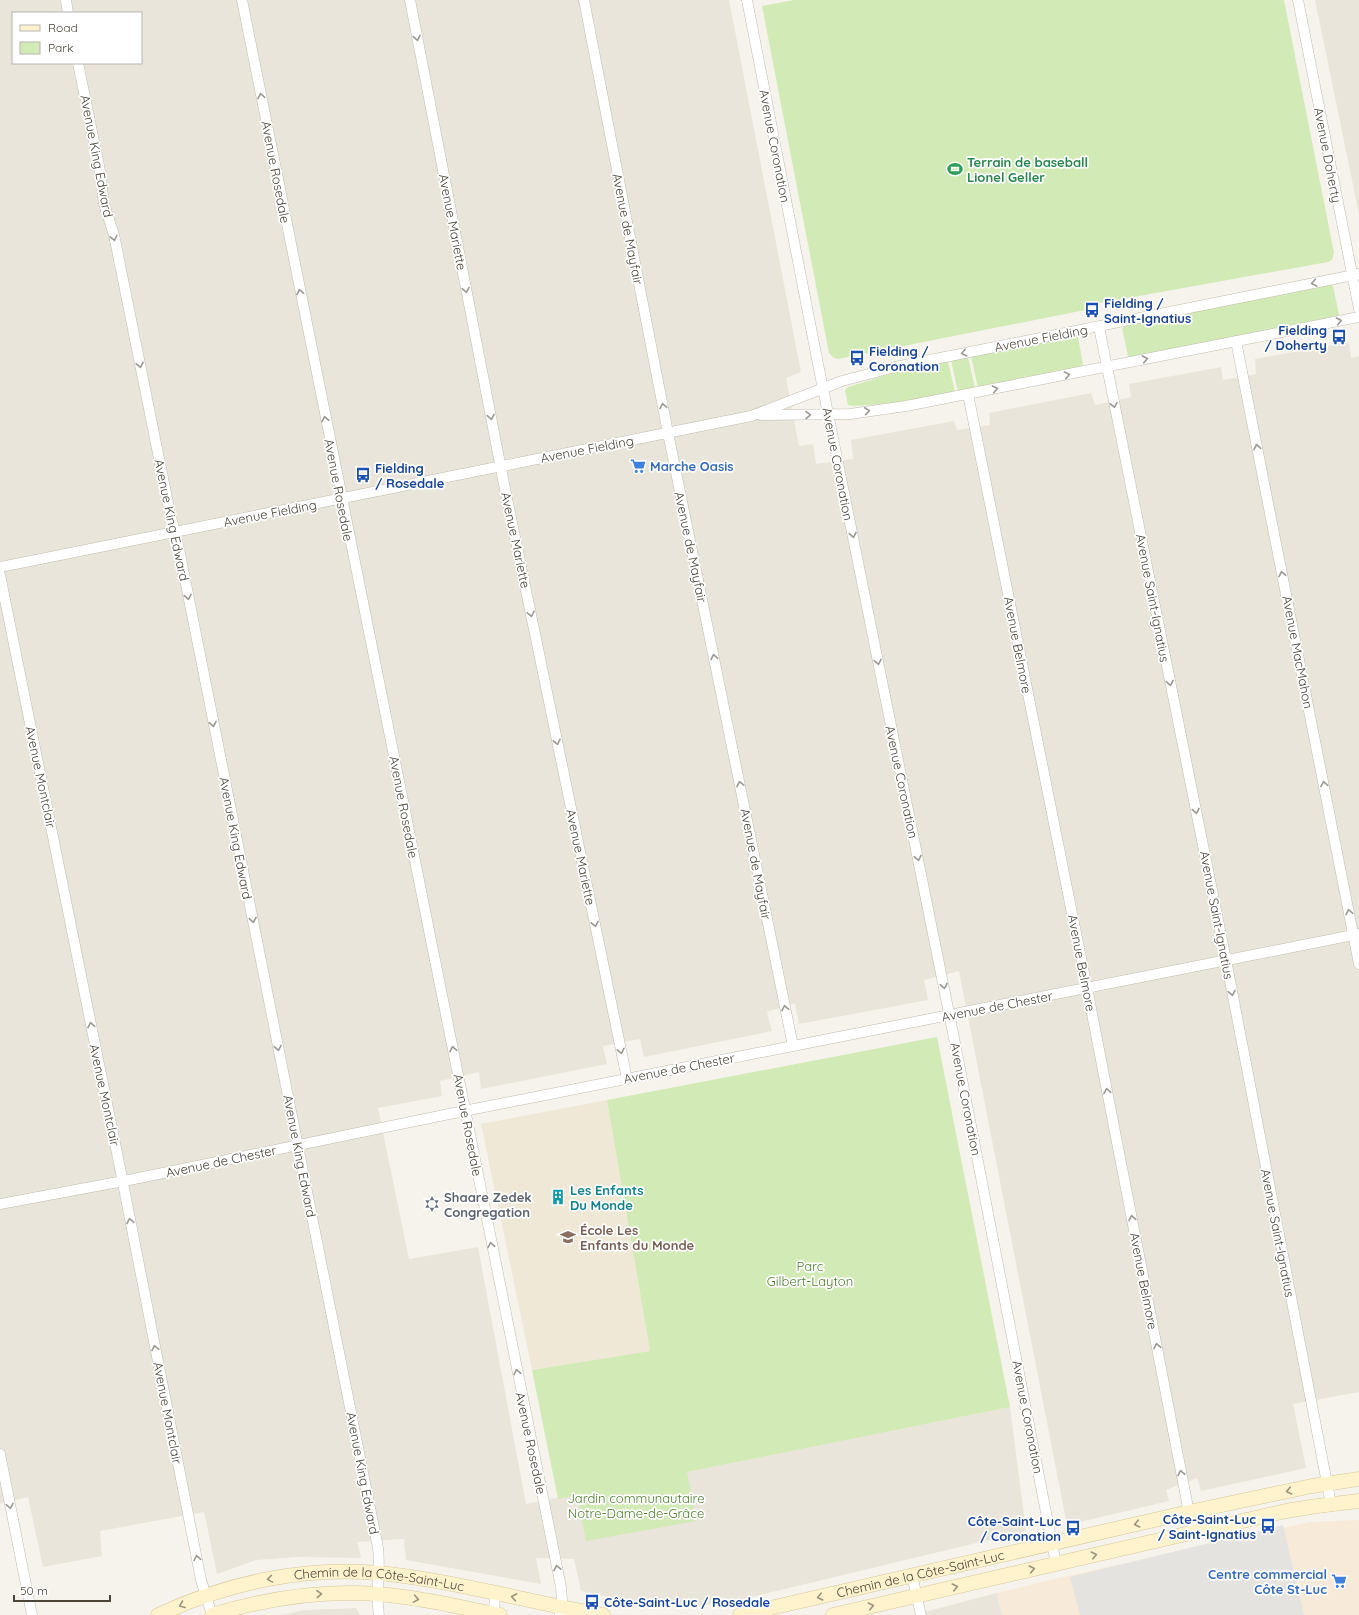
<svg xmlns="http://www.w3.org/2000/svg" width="1359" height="1615" font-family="Quicksand,sans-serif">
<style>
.residential{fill:#eae5da;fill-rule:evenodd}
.commercial{fill:#f7ead8}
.education{fill:#efe8d6}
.green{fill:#d2eab5}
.parking{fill:#e5e3e0}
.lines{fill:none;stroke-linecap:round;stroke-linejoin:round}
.minor-casing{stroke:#c2bbae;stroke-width:11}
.secondary-casing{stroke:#d6c79b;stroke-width:15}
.minor{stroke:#fff;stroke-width:10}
.secondary{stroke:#fff3cd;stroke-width:14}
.oneway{stroke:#9c9892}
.oneway2{stroke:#9c937c}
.labels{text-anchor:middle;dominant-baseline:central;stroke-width:3.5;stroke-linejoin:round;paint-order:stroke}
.street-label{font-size:13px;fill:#4b4439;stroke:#fff}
.leisure-label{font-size:13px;font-weight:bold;fill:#27864d;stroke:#fff;text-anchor:start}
.transit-label{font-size:13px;font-weight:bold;fill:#164399;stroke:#fff;text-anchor:start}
.shop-label{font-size:13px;font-weight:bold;fill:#366cbe;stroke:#fff;text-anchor:start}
.culture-label{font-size:13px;font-weight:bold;fill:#0d838f;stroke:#fff;text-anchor:start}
.worship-label{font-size:13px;font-weight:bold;fill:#5b616d;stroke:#fff;text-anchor:start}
.education-label{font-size:13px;font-weight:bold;fill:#785e54;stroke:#fff;text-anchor:start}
.park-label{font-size:13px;fill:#4a7f2a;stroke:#fff}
</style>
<rect width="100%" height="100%" fill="#f6f3ec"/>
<path class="residential" d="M0,0H729L801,372L786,378L799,446L813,444L816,464L853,459L851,440L954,421L957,430L990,425L989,413L1091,393L1095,405L1131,397L1129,384L1221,367L1223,380L1256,374L1255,359L1349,342L1351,358L1359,356V1392L1293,1404L1306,1468L1201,1491L1197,1478L1166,1490L1169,1501L1067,1525L959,971L924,980L928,1000L799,1024L795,1003L767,1012L772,1031L644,1057L640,1039L603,1046L607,1064L481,1089L479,1072L440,1081L442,1096L378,1108L409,1259L478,1247L526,1504L1010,1407L1026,1531L739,1600L700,1605H649L581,1591L574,1559L536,1558L541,1584L406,1560L404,1539L357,1542L361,1558L298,1557L256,1560L217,1574L204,1512L100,1531L102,1556L43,1567L28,1497L0,1504ZM13,13H141V63H13Z
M1315,0H1359V214Z
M997,1593L1002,1615H913Z
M356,1608L360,1615H282L304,1610Z"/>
<path class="commercial" d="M1359,1520V1615H1002L997,1593L1045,1581L1310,1522Z"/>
<path class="education" d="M607,1100L650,1351L532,1370L481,1124Z"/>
<path class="green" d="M794,0H1284L1334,253L1332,260L1328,262L1089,305L1090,309L838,359L834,358L829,353L762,6Z
M1331,285L1333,286L1339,315L1337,316L1131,357L1128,356L1122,328L1127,325Z
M1073,336L1078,337L1083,365L1080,367L978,388L971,356L1069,337L1070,339L1073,338Z
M968,357L975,388L958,392L951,360Z
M948,361L955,392L896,403L854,406L848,405L845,390L848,387L893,373Z
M937,1037L1010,1407L687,1472L696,1521L586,1541L577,1495L558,1499L532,1370L650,1351L607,1100Z"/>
<path class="parking" d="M1283,1525L1304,1615H1080L1070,1577Z"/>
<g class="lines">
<g class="minor-casing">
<path id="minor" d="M66,0L68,13
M242,0L561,1587L562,1601L560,1615
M410,0L504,484L627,1079
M584,0L668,433L793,1046
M747,0L818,364L954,1038L1056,1564
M1298,0L1359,309
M78,63L100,171L104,204L114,235L170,513L179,549L378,1548C381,1570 375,1593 379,1615
M1099,327L1226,960L1331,1504
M1236,341L1359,964
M968,394L1087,988L1193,1533
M761,415L850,414L906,406L1359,317
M0,567L751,416L842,381L895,367L1359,274
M0,575L119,1163L201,1580L212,1615
M0,1204L134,1179L454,1113L1359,934
M0,1454L32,1615
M912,1575L921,1615
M494,1615L495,1593"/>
</g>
<g class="secondary-casing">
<g id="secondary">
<path id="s1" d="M158,1615C227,1583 304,1566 380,1573C455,1581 529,1602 603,1615"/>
<path d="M212,1615C274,1596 339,1587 404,1597C436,1601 468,1609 500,1615"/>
<path id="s2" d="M740,1615L1189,1512L1312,1486L1359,1479"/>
<path d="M833,1615L1286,1511L1317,1506L1359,1501"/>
</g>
</g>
<use href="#minor" class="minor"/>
<use href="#secondary" class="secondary"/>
</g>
<defs><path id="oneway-chevron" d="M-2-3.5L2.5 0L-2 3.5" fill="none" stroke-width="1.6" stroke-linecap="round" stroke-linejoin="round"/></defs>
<g class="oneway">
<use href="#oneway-chevron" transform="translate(417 38) rotate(79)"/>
<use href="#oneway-chevron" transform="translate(261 96) rotate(-101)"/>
<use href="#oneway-chevron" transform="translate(114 238) rotate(77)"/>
<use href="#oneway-chevron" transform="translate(1314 283) rotate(169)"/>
<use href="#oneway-chevron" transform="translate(466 290) rotate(79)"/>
<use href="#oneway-chevron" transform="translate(300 292) rotate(-101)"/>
<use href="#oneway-chevron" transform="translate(1339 321) rotate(-11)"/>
<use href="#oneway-chevron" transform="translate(964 353) rotate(168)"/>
<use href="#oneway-chevron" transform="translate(1145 359) rotate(-11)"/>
<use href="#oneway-chevron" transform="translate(140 365) rotate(78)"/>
<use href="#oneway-chevron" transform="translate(1067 375) rotate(-11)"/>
<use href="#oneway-chevron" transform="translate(995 389) rotate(-11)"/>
<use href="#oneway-chevron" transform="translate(1114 405) rotate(79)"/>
<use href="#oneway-chevron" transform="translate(663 406) rotate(-101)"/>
<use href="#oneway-chevron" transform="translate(867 411) rotate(-8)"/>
<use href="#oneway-chevron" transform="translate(808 415) rotate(-1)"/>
<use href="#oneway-chevron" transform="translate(491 417) rotate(79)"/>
<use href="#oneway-chevron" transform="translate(325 419) rotate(-101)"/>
<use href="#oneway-chevron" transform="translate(1257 447) rotate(-101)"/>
<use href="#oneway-chevron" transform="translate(853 535) rotate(79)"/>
<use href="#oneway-chevron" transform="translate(1282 574) rotate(-101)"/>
<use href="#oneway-chevron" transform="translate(188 597) rotate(80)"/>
<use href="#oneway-chevron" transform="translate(531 614) rotate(78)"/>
<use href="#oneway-chevron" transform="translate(714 657) rotate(-101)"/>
<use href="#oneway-chevron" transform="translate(878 662) rotate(79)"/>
<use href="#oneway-chevron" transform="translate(1170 683) rotate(79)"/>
<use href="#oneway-chevron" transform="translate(213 724) rotate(79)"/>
<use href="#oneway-chevron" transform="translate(557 742) rotate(78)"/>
<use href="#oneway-chevron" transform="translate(740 784) rotate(-102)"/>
<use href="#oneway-chevron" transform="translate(1324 784) rotate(-101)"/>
<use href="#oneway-chevron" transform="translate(1196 811) rotate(79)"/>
<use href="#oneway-chevron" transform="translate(918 858) rotate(79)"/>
<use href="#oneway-chevron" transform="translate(1349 912) rotate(-101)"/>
<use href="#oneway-chevron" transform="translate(253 920) rotate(79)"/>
<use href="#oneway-chevron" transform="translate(595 924) rotate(78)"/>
<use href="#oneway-chevron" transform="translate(944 986) rotate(79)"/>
<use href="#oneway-chevron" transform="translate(1232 993) rotate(79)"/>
<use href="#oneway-chevron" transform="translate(785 1008) rotate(-101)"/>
<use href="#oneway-chevron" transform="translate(91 1025) rotate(-101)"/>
<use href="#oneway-chevron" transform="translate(278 1048) rotate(79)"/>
<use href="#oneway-chevron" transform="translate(453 1049) rotate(-101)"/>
<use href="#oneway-chevron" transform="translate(621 1051) rotate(78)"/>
<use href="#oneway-chevron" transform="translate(1107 1091) rotate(-101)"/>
<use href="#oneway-chevron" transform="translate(1132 1218) rotate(-101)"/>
<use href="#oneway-chevron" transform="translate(130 1221) rotate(-101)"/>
<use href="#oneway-chevron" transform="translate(491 1245) rotate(-101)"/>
<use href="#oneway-chevron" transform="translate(1157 1346) rotate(-101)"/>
<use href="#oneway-chevron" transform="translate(155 1348) rotate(-101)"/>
<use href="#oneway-chevron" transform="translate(517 1372) rotate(-101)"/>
<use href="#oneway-chevron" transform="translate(1181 1473) rotate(-101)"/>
<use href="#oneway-chevron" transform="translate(10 1506) rotate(79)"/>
<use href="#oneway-chevron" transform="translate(197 1558) rotate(-101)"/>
<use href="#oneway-chevron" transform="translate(557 1568) rotate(-102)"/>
</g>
<g class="oneway2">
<use href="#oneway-chevron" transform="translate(1289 1491) rotate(168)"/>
<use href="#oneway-chevron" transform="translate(1137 1524) rotate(167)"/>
<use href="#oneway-chevron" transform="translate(1094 1555) rotate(-13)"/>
<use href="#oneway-chevron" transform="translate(1032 1569) rotate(-12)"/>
<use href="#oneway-chevron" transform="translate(270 1579) rotate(171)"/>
<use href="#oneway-chevron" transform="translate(955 1587) rotate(-13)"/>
<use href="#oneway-chevron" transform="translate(319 1594) rotate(-4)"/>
<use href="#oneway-chevron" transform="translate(514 1597) rotate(-169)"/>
<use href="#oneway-chevron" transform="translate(820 1597) rotate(167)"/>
<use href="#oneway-chevron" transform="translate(416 1599) rotate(10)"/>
<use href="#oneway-chevron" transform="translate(182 1605) rotate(159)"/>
<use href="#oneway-chevron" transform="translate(871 1606) rotate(-13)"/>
</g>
<defs>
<g id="stadium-bare" transform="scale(1.2)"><path d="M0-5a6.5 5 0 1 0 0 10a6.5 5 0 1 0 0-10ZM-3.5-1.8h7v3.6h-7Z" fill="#2e9e5b" stroke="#fff" stroke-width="2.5" paint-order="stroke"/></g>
<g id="bus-bare" transform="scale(1.2)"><path d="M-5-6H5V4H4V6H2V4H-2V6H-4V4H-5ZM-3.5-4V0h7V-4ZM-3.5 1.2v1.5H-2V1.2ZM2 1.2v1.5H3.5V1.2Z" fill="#1a4fb4" stroke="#fff" stroke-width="2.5" paint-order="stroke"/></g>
<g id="supermarket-bare" transform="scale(1.2)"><path d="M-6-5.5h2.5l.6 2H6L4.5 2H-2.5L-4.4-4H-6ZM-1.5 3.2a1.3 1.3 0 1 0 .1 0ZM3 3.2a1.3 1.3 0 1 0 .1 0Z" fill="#3f7fe0" stroke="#fff" stroke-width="2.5" paint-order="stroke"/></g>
<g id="building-bare" transform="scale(1.2)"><path d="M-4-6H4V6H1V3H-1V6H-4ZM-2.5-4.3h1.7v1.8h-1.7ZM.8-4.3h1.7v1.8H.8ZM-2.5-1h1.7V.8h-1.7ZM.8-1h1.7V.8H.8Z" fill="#0f9aa8" stroke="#fff" stroke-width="2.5" paint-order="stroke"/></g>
<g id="synagogue-bare" transform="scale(1.2)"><path d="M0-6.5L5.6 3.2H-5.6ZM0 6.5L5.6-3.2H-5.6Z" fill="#6b7280" stroke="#fff" stroke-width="2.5" paint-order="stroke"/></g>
<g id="school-bare" transform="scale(1.2)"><path d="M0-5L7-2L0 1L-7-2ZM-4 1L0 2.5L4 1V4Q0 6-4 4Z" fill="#8d6e63" stroke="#fff" stroke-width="2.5" paint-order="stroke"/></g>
</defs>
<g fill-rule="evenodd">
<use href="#stadium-bare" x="955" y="169"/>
<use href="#bus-bare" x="1092" y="310"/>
<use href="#bus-bare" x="1339" y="337"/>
<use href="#bus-bare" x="857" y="358"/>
<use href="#supermarket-bare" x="638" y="466"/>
<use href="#bus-bare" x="363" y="475"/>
<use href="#building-bare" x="558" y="1197"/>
<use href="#synagogue-bare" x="432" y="1204"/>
<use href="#school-bare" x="568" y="1237"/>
<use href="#bus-bare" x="1268" y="1526"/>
<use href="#bus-bare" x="1073" y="1528"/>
<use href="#supermarket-bare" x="1339" y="1581"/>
<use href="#bus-bare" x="592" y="1602"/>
</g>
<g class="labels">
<g class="street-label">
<text transform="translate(775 146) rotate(79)">Avenue Coronation</text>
<text transform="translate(1328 155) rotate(79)">Avenue Doherty</text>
<text transform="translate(97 156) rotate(79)">Avenue King Edward</text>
<text transform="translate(276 172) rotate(79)">Avenue Rosedale</text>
<text transform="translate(453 222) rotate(79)">Avenue Mariette</text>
<text transform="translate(628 229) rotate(79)">Avenue de Mayfair</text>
<text transform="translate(1041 338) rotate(-11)">Avenue Fielding</text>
<text transform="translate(587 449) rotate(-11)">Avenue Fielding</text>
<text transform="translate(838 464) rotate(79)">Avenue Coronation</text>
<text transform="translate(339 490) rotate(79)">Avenue Rosedale</text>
<text transform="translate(270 513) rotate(-11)">Avenue Fielding</text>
<text transform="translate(172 520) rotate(78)">Avenue King Edward</text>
<text transform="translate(516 540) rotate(78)">Avenue Mariette</text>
<text transform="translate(691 547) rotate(78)">Avenue de Mayfair</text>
<text transform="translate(1153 598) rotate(79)">Avenue Saint-Ignatius</text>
<text transform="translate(1018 645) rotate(79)">Avenue Belmore</text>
<text transform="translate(1298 652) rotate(79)">Avenue MacMahon</text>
<text transform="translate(41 777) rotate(78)">Avenue Montclair</text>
<text transform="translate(902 782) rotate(78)">Avenue Coronation</text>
<text transform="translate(404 807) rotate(79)">Avenue Rosedale</text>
<text transform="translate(236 838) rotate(79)">Avenue King Edward</text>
<text transform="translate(581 857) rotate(78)">Avenue Mariette</text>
<text transform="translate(756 864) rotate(79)">Avenue de Mayfair</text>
<text transform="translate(1217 915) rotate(79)">Avenue Saint-Ignatius</text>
<text transform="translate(1082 963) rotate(79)">Avenue Belmore</text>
<text transform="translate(997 1006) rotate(-11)">Avenue de Chester</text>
<text transform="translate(679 1068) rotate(-11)">Avenue de Chester</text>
<text transform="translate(105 1095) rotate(78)">Avenue Montclair</text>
<text transform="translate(966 1099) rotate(79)">Avenue Coronation</text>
<text transform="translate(468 1125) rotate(79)">Avenue Rosedale</text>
<text transform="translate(300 1156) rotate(79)">Avenue King Edward</text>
<text transform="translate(221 1161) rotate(-12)">Avenue de Chester</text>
<text transform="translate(1278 1233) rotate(79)">Avenue Saint-Ignatius</text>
<text transform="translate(1144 1281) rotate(79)">Avenue Belmore</text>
<text transform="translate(168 1413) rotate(79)">Avenue Montclair</text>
<text transform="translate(1028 1417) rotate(79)">Avenue Coronation</text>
<text transform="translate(531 1443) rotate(78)">Avenue Rosedale</text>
<text transform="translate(363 1473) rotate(79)">Avenue King Edward</text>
<text stroke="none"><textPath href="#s2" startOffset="185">Chemin de la Côte-Saint-Luc</textPath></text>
<text stroke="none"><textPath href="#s1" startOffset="228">Chemin de la Côte-Saint-Luc</textPath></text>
</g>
<g class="leisure-label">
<text x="967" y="162">Terrain de baseball<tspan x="967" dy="15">Lionel Geller</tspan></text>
</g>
<g class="transit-label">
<text x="1104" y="303">Fielding /<tspan x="1104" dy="15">Saint-Ignatius</tspan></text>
<text x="1327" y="330" text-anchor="end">Fielding<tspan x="1327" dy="15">/ Doherty</tspan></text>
<text x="869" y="351">Fielding /<tspan x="869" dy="15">Coronation</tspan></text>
<text x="375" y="468">Fielding<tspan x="375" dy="15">/ Rosedale</tspan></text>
<text x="1256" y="1519" text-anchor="end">Côte-Saint-Luc<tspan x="1256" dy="15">/ Saint-Ignatius</tspan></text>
<text x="1061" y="1521" text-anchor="end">Côte-Saint-Luc<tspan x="1061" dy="15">/ Coronation</tspan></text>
<text x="604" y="1602">Côte-Saint-Luc / Rosedale</text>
</g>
<g class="shop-label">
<text x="650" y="466">Marche Oasis</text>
<text x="1327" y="1574" text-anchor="end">Centre commercial<tspan x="1327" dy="15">Côte St-Luc</tspan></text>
</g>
<g class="culture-label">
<text x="570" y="1190">Les Enfants<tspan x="570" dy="15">Du Monde</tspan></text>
</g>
<g class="worship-label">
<text x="444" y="1197">Shaare Zedek<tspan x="444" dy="15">Congregation</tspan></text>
</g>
<g class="education-label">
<text x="580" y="1230">École Les<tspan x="580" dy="15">Enfants du Monde</tspan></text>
</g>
<g class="park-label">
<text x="810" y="1266">Parc<tspan x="810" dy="15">Gilbert-Layton</tspan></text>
<text x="636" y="1498">Jardin communautaire<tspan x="636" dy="15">Notre-Dame-de-Grâce</tspan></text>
</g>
</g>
<rect x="12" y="12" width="130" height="52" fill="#ffffff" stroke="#b7b4b0"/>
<rect x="20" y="25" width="20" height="6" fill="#fff3cd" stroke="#b7b4b0"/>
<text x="48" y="32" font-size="12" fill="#4b4439">Road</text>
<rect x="20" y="42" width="20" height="12" fill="#d2eab5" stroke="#b7b4b0"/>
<text x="48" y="52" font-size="12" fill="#4b4439">Park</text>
<path d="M14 1595v6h96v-6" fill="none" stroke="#4b4439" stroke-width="2"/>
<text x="20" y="1595" font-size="12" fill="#4b4439" stroke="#ffffff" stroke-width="3" paint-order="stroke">50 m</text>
</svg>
